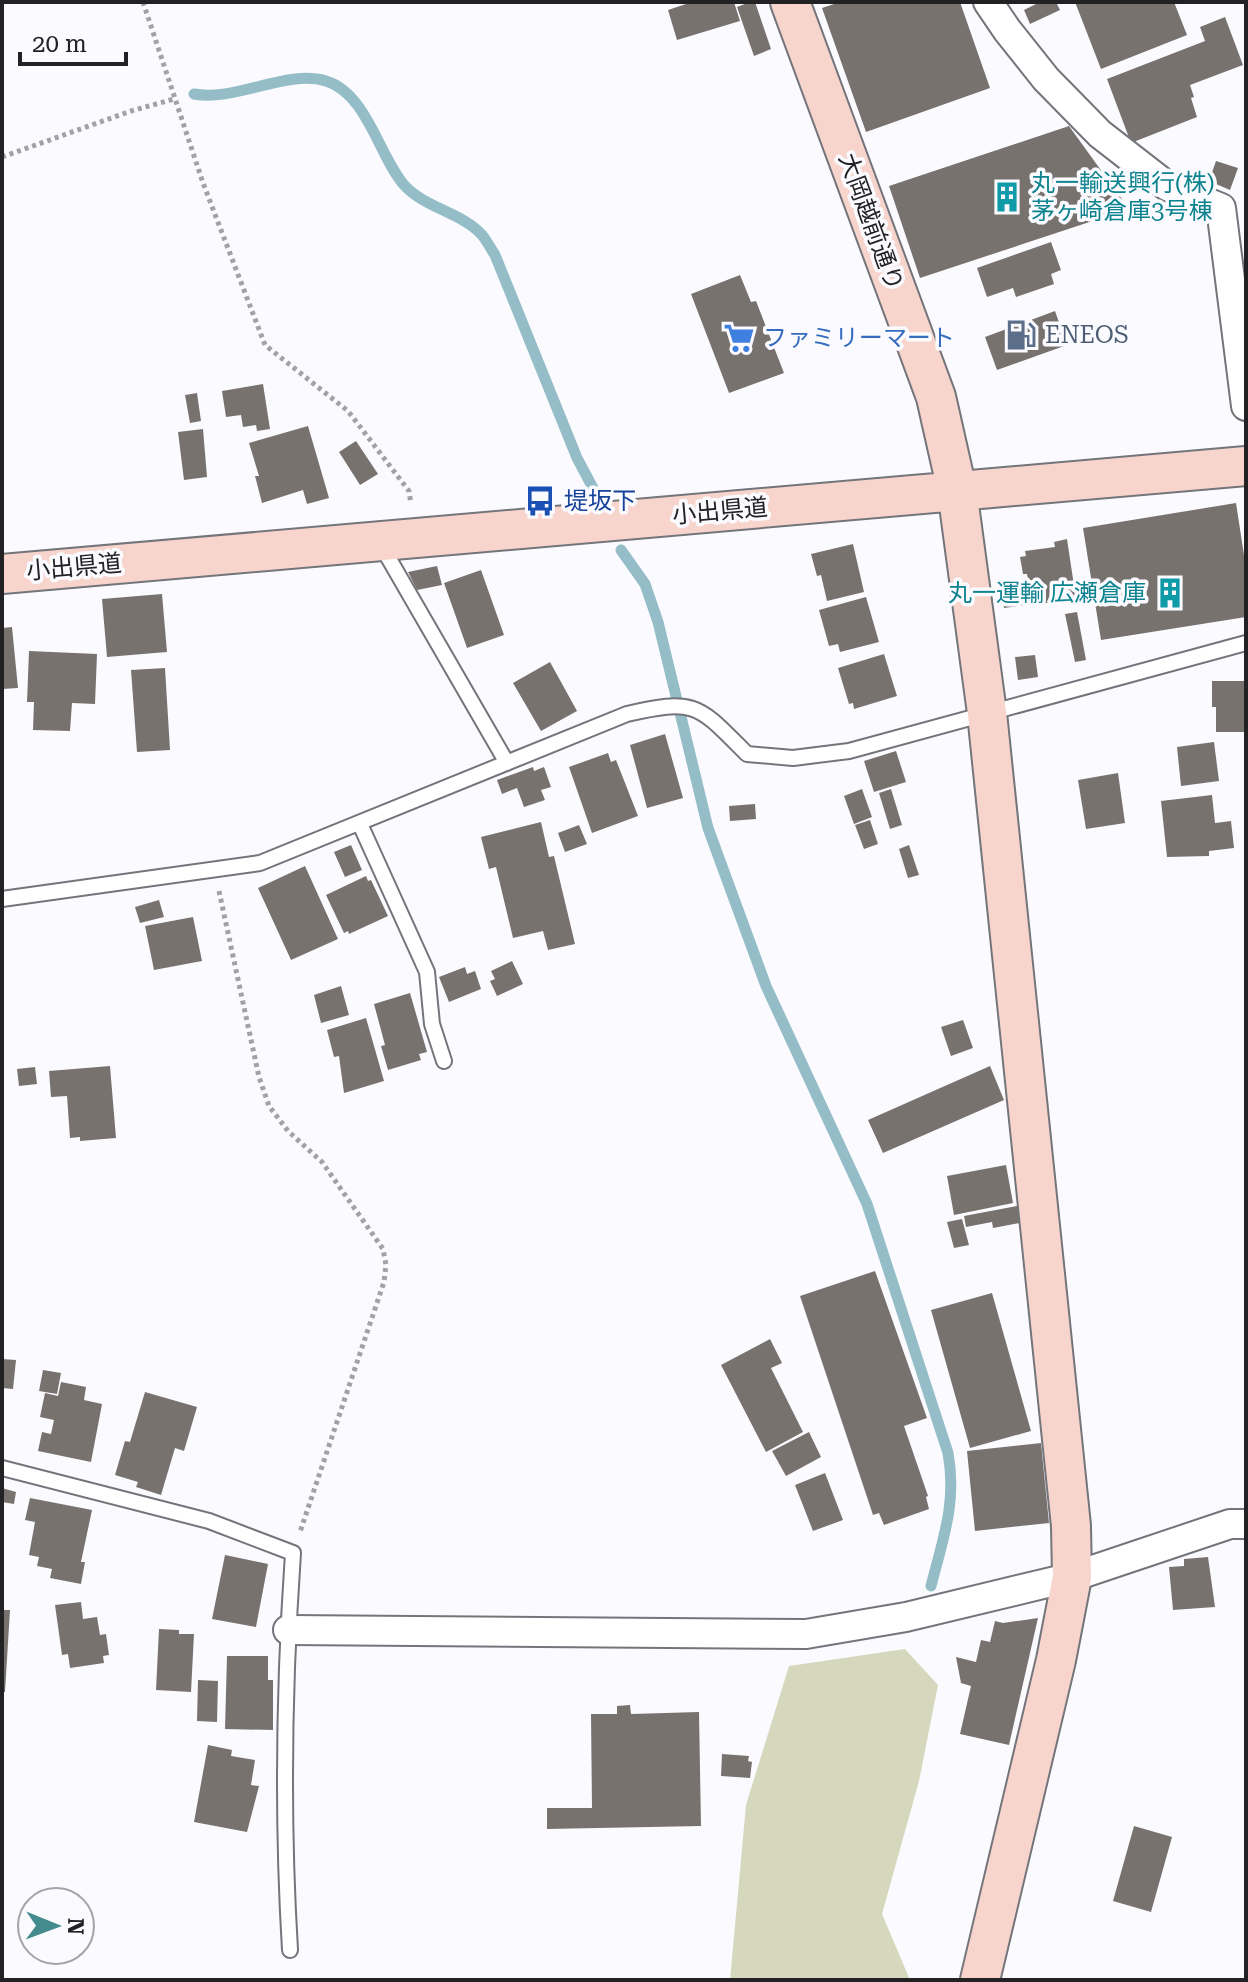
<svg xmlns="http://www.w3.org/2000/svg" width="1248" height="1982" font-family="'Roboto Serif','Noto Sans JP',serif">
<style>
.green{fill:#d5d8bd}
.lines{fill:none;stroke-linecap:round;stroke-linejoin:round}
.stream{stroke:#95bdc8;stroke-width:11}
.building{fill:#78726f}
.lane-casing{stroke:#74757b;stroke-width:18}
.street-casing{stroke:#74757b;stroke-width:32}
.secondary-casing{stroke:#74757b;stroke-width:42}
.path{stroke:#a2a2a5;stroke-width:5;stroke-dasharray:4 4;stroke-linecap:butt}
.lane{stroke:#fff;stroke-width:14}
.street{stroke:#fff;stroke-width:28}
.secondary{stroke:#f7d5cd;stroke-width:38}
.labels{text-anchor:middle;dominant-baseline:central;stroke-width:7;stroke-linejoin:round;paint-order:stroke}
.culture-label{font-size:24px;fill:#0d838f;stroke:#fbfbff;text-anchor:start}
.street-label{font-size:24px;fill:#222224;stroke:#fbfbff}
.service-label{font-size:24px;fill:#4e5e75;stroke:#fbfbff;text-anchor:start}
.shop-label{font-size:24px;fill:#366cbe;stroke:#fbfbff;text-anchor:start}
.transit-label{font-size:24px;fill:#164399;stroke:#fbfbff;text-anchor:start}
</style>
<rect width="100%" height="100%" fill="#fbfbff"/>
<path class="green" d="M905,1649L938,1685L919,1781L882,1914L910,1980H730L746,1805L789,1666Z"/>
<g class="lines">
<path class="stream" d="M194,94C235,102 287,69 326,81C367,93 380,159 405,186C427,209 461,212 482,235C487,241 491,249 495,255L577,458L593,488
M621,550L645,584L658,622L708,828L766,986L867,1204L948,1453C957,1502 943,1539 931,1586"/>
</g>
<path class="building" d="M685,2H734L740,21L677,40L668,10L686,4Z
M750,2H755L771,49L754,56L737,7Z
M840,2H960L990,88L866,132L822,8Z
M1040,2H1056L1060,10L1030,24L1024,10Z
M1075,2H1174L1187,35L1101,69Z
M1225,17L1243,65L1190,85L1194,97L1191,98L1197,117L1131,143L1107,79L1205,41L1200,27Z
M1069,126L1129,209L920,278L889,186Z
M1216,161L1238,168L1230,190L1209,181Z
M1051,242L1061,270L1051,274L1054,284L1016,297L1013,288L987,297L977,268Z
M740,275L751,302L756,301L784,373L729,393L691,294Z
M1055,311L1067,345L997,370L985,337Z
M263,384L270,429L257,431L256,425L243,427L241,415L226,417L222,391Z
M197,393L201,421L190,423L185,395Z
M308,426L329,498L307,504L303,490L262,503L255,476H259L249,443Z
M203,429L207,477L184,480L178,432Z
M356,441L378,474L360,485L339,452Z
M1236,503L1246,568V617L1101,640L1083,528Z
M1067,539L1076,599L1026,606L1023,587L1029,586L1027,574H1023L1020,557L1026,556L1025,551L1055,547L1054,542Z
M853,544L864,592L827,601L821,575L817,576L811,554Z
M437,566L442,585L417,590L408,572Z
M481,570L504,635L467,648L444,583Z
M1021,584L1024,605L1004,608L1001,587Z
M162,594L167,652L107,657L102,599Z
M866,597L879,642L840,652L838,644L829,646L819,610Z
M1077,612L1086,660L1075,662L1065,614Z
M12,627L18,688L2,689V628Z
M29,651L97,654L95,704L72,703L70,731L33,730L34,702H27Z
M884,654L897,696L854,709L853,703L849,704L838,668Z
M1035,655L1038,677L1018,680L1015,657Z
M550,662L577,711L541,731L513,683Z
M165,668L170,750L137,752L131,670Z
M1212,681H1244V732H1216V707H1212Z
M665,734L683,798L647,808L630,745Z
M1214,742L1219,781L1181,786L1177,747Z
M896,751L906,782L874,792L864,761Z
M608,753L611,762L616,760L638,816L592,833L569,767Z
M533,767L534,771L544,767L551,787L541,790L545,800L524,807L517,788L502,794L497,780Z
M1118,773L1125,823L1086,829L1078,780Z
M862,789L872,817L854,824L844,796Z
M891,789L902,825L890,829L879,793Z
M1212,795L1215,823L1231,821L1234,848L1209,851V856L1167,857L1161,801Z
M755,804L756,819L730,821L729,806Z
M870,820L878,844L864,849L855,825Z
M541,822L549,857L554,856L575,944L548,950L543,931L513,938L496,867L489,869L481,837Z
M579,825L587,844L565,852L558,833Z
M351,845L362,870L345,877L334,852Z
M909,845L919,875L908,878L899,849Z
M305,866L338,939L291,960L258,888Z
M366,876L368,881L371,880L388,916L349,934L348,931L344,933L326,895Z
M159,900L164,917L140,923L135,907Z
M193,917L202,961L154,970L145,926Z
M512,961L523,984L497,996L490,981L495,979L491,971Z
M465,967L467,974L475,971L481,989L449,1002L439,977Z
M341,986L349,1015L321,1023L314,995Z
M410,993L427,1052L419,1054L421,1060L388,1070L381,1046L385,1045L374,1004Z
M366,1018L384,1081L344,1093L339,1056L334,1057L327,1030Z
M963,1020L973,1048L951,1056L941,1027Z
M110,1066L116,1138L80,1141V1137L70,1138L67,1096L51,1097L49,1071Z
M990,1066L1004,1100L883,1153L868,1120Z
M35,1067L37,1084L19,1086L17,1069Z
M1006,1165L1013,1203L954,1215L947,1176Z
M1017,1206L1020,1223L993,1228L992,1222L966,1227L964,1216Z
M962,1219L969,1245L954,1248L947,1222Z
M875,1271L927,1418L904,1426L928,1496L926,1497L929,1509L884,1525L879,1513L873,1515L800,1296Z
M992,1293L1031,1431L970,1448L931,1310Z
M770,1339L782,1363L771,1368L803,1432L766,1452L721,1365Z
M2,1359L16,1360L13,1389L2,1388Z
M43,1370L61,1373L57,1394L39,1391Z
M61,1382L86,1387L84,1400L102,1404L91,1462L38,1451L42,1432L51,1434L54,1420L40,1417L45,1393L58,1396Z
M145,1392L197,1407L184,1451L175,1448L161,1495L136,1487L138,1482L115,1475L125,1441L130,1442Z
M809,1432L821,1457L786,1476L772,1451Z
M1041,1443L1049,1523L975,1531L967,1451Z
M825,1473L843,1520L813,1531L795,1485Z
M2,1488L16,1492L14,1504L2,1502Z
M30,1498L92,1510L81,1562H85L81,1584L50,1578L52,1569L37,1566L39,1557L29,1555L35,1522L25,1520Z
M225,1555L268,1564L256,1627L212,1619Z
M1208,1557L1215,1607L1173,1610L1169,1567L1184,1566V1559Z
M81,1602L83,1619L97,1617L100,1635L106,1634L109,1655L103,1656L104,1663L70,1668L68,1654L62,1655L55,1605Z
M2,1610H10L5,1692H2Z
M1038,1618L1009,1745L960,1734L971,1686L961,1683L956,1657L976,1662L981,1640L990,1642L995,1621L1003,1623Z
M159,1629L179,1630V1634H194L191,1692L156,1690Z
M227,1656H268V1680H273V1730L225,1729Z
M198,1680L218,1681L217,1722L197,1721Z
M630,1705L631,1714L699,1712L701,1826L547,1829V1808H592L591,1714H617V1706Z
M208,1745L232,1750L231,1756L255,1760L251,1785L259,1786L247,1832L194,1822Z
M722,1754L749,1756L748,1761L752,1762L750,1778L721,1776Z
M1134,1826L1172,1837L1151,1912L1113,1901Z"/>
<g class="lines">
<g class="lane-casing">
<path id="lane" d="M381,545L507,763
M360,824L427,972L432,1024L444,1061
M2,899L260,863L627,714C697,698 698,705 747,754L793,758L849,751L1246,643
M2,1468L209,1521L293,1553C284,1684 282,1818 290,1950"/>
</g>
<g class="street-casing">
<path id="street" d="M988,2L1007,30L1046,79L1100,134L1167,186L1221,208L1246,406
M288,1630L806,1634L906,1617L1072,1577L1230,1524H1246"/>
</g>
<g class="secondary-casing">
<path id="secondary" d="M790,2L936,397L957,490L987,713L1071,1526L1072,1577L1056,1660L980,1980
M2,574L1246,466"/>
</g>
<path class="path" d="M143,2L203,183L265,345L348,411L409,491L411,504
M2,157L131,111L174,99
M219,891L259,1077L269,1106L288,1131L322,1162L383,1249L386,1265L384,1282L300,1532"/>
<use href="#lane" class="lane"/>
<use href="#street" class="street"/>
<use href="#secondary" class="secondary"/>
</g>
<defs>
<g id="building-bare" transform="scale(2.4)"><path d="M-4-6H4V6H1V3H-1V6H-4ZM-2.5-4.3h1.7v1.8h-1.7ZM.8-4.3h1.7v1.8H.8ZM-2.5-1h1.7V.8h-1.7ZM.8-1h1.7V.8H.8Z" fill="#0f9aa8" stroke="#fbfbff" stroke-width="2.5" paint-order="stroke"/></g>
<g id="fuel-bare" transform="scale(2.4)"><path d="M-5.5-6h7V0h2V4h1.3V-2.5L3-4.5l.8-.8L6-3V5H2.5V1h-1V6h-7ZM-4.2-4.7v3.2H.2V-4.7Z" fill="#5c6f8a" stroke="#fbfbff" stroke-width="2.5" paint-order="stroke"/></g>
<g id="supermarket-bare" transform="scale(2.4)"><path d="M-6-5.5h2.5l.6 2H6L4.5 2H-2.5L-4.4-4H-6ZM-1.5 3.2a1.3 1.3 0 1 0 .1 0ZM3 3.2a1.3 1.3 0 1 0 .1 0Z" fill="#3f7fe0" stroke="#fbfbff" stroke-width="2.5" paint-order="stroke"/></g>
<g id="bus-bare" transform="scale(2.4)"><path d="M-5-6H5V4H4V6H2V4H-2V6H-4V4H-5ZM-3.5-4V0h7V-4ZM-3.5 1.2v1.5H-2V1.2ZM2 1.2v1.5H3.5V1.2Z" fill="#1a4fb4" stroke="#fbfbff" stroke-width="2.5" paint-order="stroke"/></g>
</defs>
<g fill-rule="evenodd">
<use href="#building-bare" x="1007" y="197"/>
<use href="#fuel-bare" x="1021" y="335"/>
<use href="#supermarket-bare" x="739" y="338"/>
<use href="#bus-bare" x="540" y="501"/>
<use href="#building-bare" x="1170" y="593"/>
</g>
<g class="labels">
<g class="culture-label">
<text x="1031" y="183">丸一輸送興行(株)<tspan x="1031" dy="28">茅ヶ崎倉庫3号棟</tspan></text>
<text x="1146" y="593" text-anchor="end">丸一運輸 広瀬倉庫</text>
</g>
<g class="street-label">
<text transform="translate(871 222) rotate(70)">大岡越前通り</text>
<text transform="translate(720 511) rotate(-5)">小出県道</text>
<text transform="translate(74 567) rotate(-5)">小出県道</text>
</g>
<g class="service-label">
<text x="1045" y="335">ENEOS</text>
</g>
<g class="shop-label">
<text x="763" y="338">ファミリーマート</text>
</g>
<g class="transit-label">
<text x="564" y="501">堤坂下</text>
</g>
</g>
<rect width="1248" height="1982" fill="none" stroke="#222224" stroke-width="8"/>
<g transform="translate(56 1926) rotate(91)"><circle r="38" fill="#fbfbff" stroke="#a4a4a7" stroke-width="2"/>
<path d="M0-6L14 30L0 20L-14 30Z" fill="#438b8d"/>
<text y="-12" font-size="22" font-weight="bold" text-anchor="middle" fill="#222224">N</text>
</g>
<path d="M20 52v12h106v-12" fill="none" stroke="#222224" stroke-width="4"/>
<text x="32" y="52" font-size="24" fill="#222224" stroke="#fbfbff" stroke-width="6" paint-order="stroke">20 m</text>
</svg>
